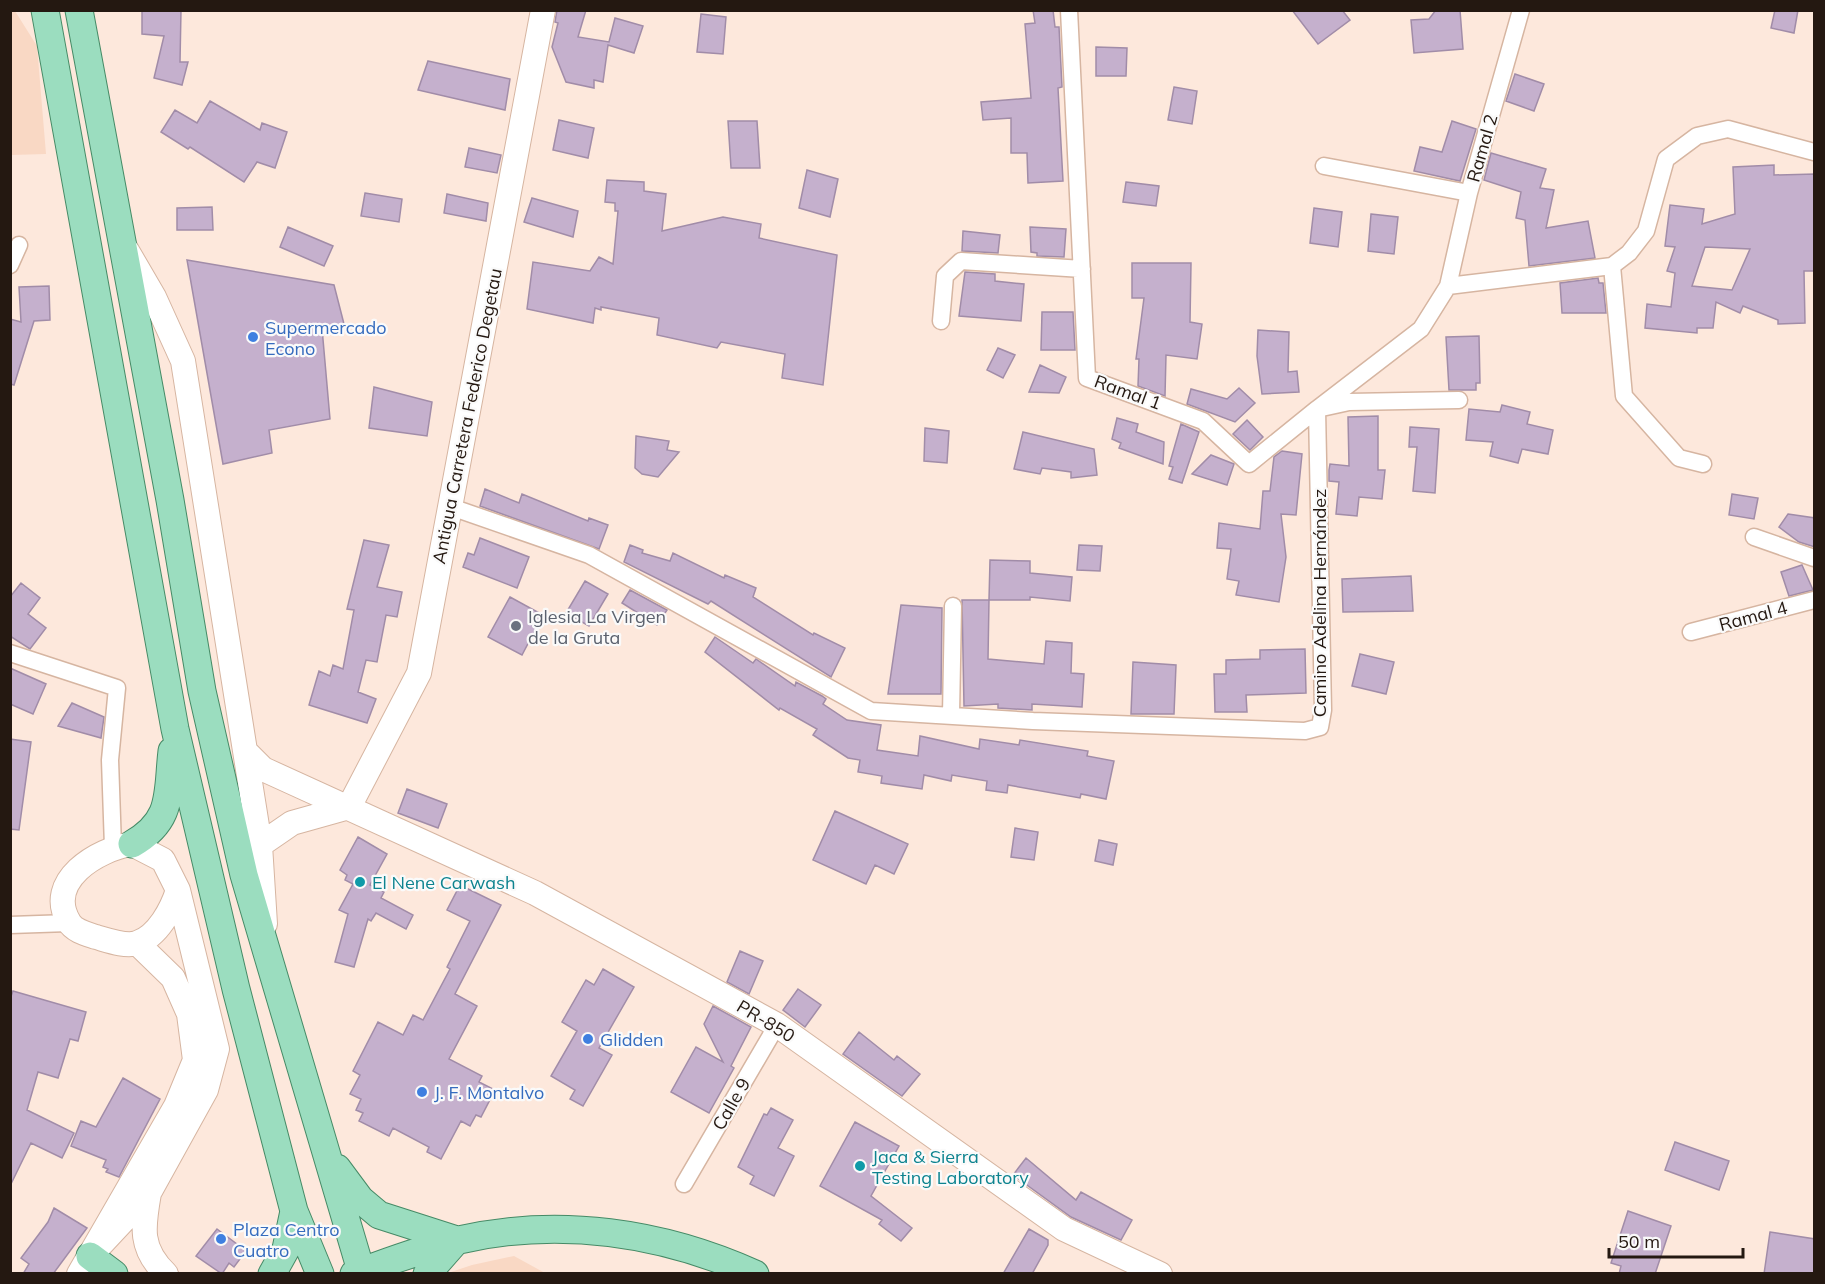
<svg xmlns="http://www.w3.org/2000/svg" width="1825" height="1284" font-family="Mulish,sans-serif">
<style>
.built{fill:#f9d8c4}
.building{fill:#c5b0cd;stroke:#a18ca8;stroke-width:1.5;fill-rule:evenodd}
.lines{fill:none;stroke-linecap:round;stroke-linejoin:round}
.street-casing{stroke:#d6b5a1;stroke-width:19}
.secondary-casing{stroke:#d6b5a1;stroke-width:26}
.primary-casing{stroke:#468a66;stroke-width:29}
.street{stroke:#fff;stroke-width:16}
.secondary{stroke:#fff;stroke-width:24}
.primary{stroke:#9bddbf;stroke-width:27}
.shop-dot{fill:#3f7fe0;stroke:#fafafa;stroke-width:2}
.worship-dot{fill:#6b7280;stroke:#fafafa;stroke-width:2}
.culture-dot{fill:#0f9aa8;stroke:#fafafa;stroke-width:2}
.labels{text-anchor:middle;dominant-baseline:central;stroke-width:4.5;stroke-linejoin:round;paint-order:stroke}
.street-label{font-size:18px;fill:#241811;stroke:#fafafa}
.shop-label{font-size:18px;fill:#366cbe;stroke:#fafafa;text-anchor:start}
.worship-label{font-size:18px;fill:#5b616d;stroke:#fafafa;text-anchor:start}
.culture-label{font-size:18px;fill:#0d838f;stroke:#fafafa;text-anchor:start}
</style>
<rect width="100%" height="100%" fill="#fde8dc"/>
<path class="built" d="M10,11H15L37,46L46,154L11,155Z
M514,1256L545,1273H448L472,1265Z"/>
<path class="building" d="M142,10H181L180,62H188L182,85L154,78L164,36L142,34Z
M557,10H586L578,37L609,42L615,18L643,26L634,53L608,45L603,82L594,80V88L566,82L552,47L558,23L555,22Z
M1033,10H1053L1055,27H1059L1062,87L1058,88L1063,181L1028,183L1027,153H1011V118L983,120L981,102L1031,98L1025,24L1035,23Z
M1292,10H1342L1350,20L1318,44Z
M1436,10H1460L1463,49L1414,53L1411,20L1429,19Z
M1775,10H1798L1794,33L1771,28Z
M701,14L726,17L723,54L697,52Z
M1096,47L1127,48L1126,76H1096Z
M428,61L510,79L505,110L418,90Z
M1515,74L1544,84L1534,111L1506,101Z
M1174,87L1197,91L1192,124L1168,120Z
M210,101L260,130L262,123L287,132L275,168L257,162L244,182L190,147L188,149L161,132L175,110L197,123Z
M559,120L594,128L588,158L553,150Z
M728,121H757L760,168H731Z
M1452,121L1476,129L1460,181L1414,171L1420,147L1442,152Z
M469,148L501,155L497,173L465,167Z
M1491,153L1546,169L1540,188L1554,190L1546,228L1588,221L1595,258L1529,266L1525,220L1516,218L1521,192L1484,180Z
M1774,165V175L1815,174V271H1804L1805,323L1778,324V320L1743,306L1740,313L1716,302L1713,328H1697V333L1645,328L1647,304L1671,307L1675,273L1667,271L1675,247L1665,246L1670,205L1704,209L1702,224L1735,214L1733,167ZM1705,247L1750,249L1732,290L1692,286Z
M807,170L838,179L830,217L799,208Z
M607,180L644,182V191L666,194L662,231L723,217L761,224L759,238L837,255L823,385L782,378L785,354L721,342L717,348L657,335L659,318L601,307V310L595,308L593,323L527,309L533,262L590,271L599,257L613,264L618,211H615V203L605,202Z
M1126,182L1159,186L1156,206L1123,202Z
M365,193L402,199L399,222L361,216Z
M447,194L488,203L486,221L444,213Z
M532,198L578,211L573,237L524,222Z
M212,207L213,230H177V208Z
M1314,208L1342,212L1338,247L1310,243Z
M1371,214L1398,217L1394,254L1368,251Z
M288,227L333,246L324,266L280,247Z
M1030,227L1066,229L1064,257L1037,256V253L1031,252Z
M963,231L1000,235L998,253L962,251Z
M187,260L334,285L344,324L322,328L330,419L269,430L272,453L223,464Z
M1132,263H1191L1190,322L1202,324L1197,359L1166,355L1165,396L1138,386L1139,359H1136L1144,298H1132Z
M965,272L995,274V281L1024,284L1021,321L959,316Z
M1598,278L1599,283H1603L1606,313H1562L1560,283Z
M49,286L50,320L34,321L14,385L10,384V319L21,322L19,287Z
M1042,312H1073L1075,350H1041Z
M1258,330L1289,332L1288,372L1297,371L1299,392L1262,394L1257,356Z
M1479,336L1480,383H1476V390H1449L1446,337Z
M998,348L1015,355L1003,378L987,370Z
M1040,365L1066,377L1059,393L1029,392Z
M374,387L432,402L427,436L369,428Z
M1239,388L1255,403L1235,422L1187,404L1191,389L1227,399Z
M1502,405L1530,412L1527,424L1553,430L1548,454L1522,449L1518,463L1490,456L1493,442L1466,440L1469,409L1500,412Z
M1378,416V470H1385L1382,499L1359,497L1357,516L1336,514L1339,482L1329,481V470L1330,464L1349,466L1348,417Z
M1117,418L1138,424L1136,432L1164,442L1163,464L1119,448L1121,443L1112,439Z
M1247,420L1263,437L1250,450L1233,434Z
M1181,424L1199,432L1182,483L1169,479L1173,467L1169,466Z
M1410,427L1439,429L1435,493L1413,491L1417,447H1409Z
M925,428L949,431L947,463L924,461Z
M1023,432L1094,449L1097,475L1071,478V472L1042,468L1040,474L1014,469Z
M636,436L669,441L667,450L679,452L658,477L642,474L635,468Z
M1282,451L1302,454L1296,515L1281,514L1286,557L1279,602L1236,595L1239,581L1227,579L1231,549L1217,548L1219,523L1260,529L1263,491H1270L1274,457Z
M1211,455L1234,464L1227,485L1192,474Z
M485,489L519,503L522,494L588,521L589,518L608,525L599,549L480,506Z
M1732,494L1758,498L1754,519L1729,515Z
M1788,514L1815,518V547L1799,542L1779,527Z
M480,538L529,557L517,588L463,567L468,553L474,555Z
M364,540L389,545L377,587L402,592L397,617L386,615L377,662L366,660L358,692L376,699L367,723L309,705L319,671L330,676L333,665L343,669L354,610L347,609Z
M630,545L643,550L642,553L670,561L673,553L724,578L725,575L756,588L753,597L813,635L814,633L845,648L831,677L711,601L708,604L624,562Z
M1079,545L1102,546L1100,571L1077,570Z
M990,560L1030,561V573L1072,577L1070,601L1030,597V600H989Z
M1802,565L1813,590L1789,596L1781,572Z
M1411,576L1413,611L1343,612L1342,579Z
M585,581L608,594L589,626L566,613Z
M21,583L40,598L28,614L46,628L30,649L10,636V597Z
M630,590L667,610L657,625L622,603Z
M510,597L543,615L522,655L488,637Z
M962,600H989L988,659L1044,664L1046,641L1072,643L1071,673L1084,674L1082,707L1032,704V710L998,708V704L964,706Z
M901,605L942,608L941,694H888Z
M715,637L753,663L756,659L795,686L796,682L822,696L826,699L823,704L847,720L881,725L877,750L918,756L920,736L979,749L980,739L1019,745L1020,740L1088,751L1087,756L1114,761L1106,799L1081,794L1080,798L1008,785L1007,793L986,790L987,781L952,775L951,781L924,775L922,789L881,783L882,776L858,772L860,760L848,758L813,735L817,729L780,708L779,710L705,652Z
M1305,649L1306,693L1246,695L1247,712H1215L1214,674H1226V660L1260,659V650Z
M1360,654L1394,662L1386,694L1352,686Z
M1133,662L1176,665L1174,714H1131Z
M10,668L46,684L33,714L10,704Z
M72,703L104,717L101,738L58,726Z
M10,739L31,742L19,830L10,829Z
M407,789L447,804L438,828L398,813Z
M835,811L908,844L894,874L875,865L866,884L813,860Z
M1015,828L1038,832L1034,860L1011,857Z
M358,837L387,854L370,885L384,892L381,898L413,915L406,929L376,913L371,921L368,919L354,967L335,962L348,914L339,910L353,884L345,880L347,875L340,870Z
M1099,840L1117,844L1113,865L1095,861Z
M460,885L501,905L455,994L477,1006L449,1059L482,1076L479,1082L495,1090L481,1117L476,1115L470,1126L461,1121L441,1159L427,1152L429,1147L393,1128L389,1136L359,1121L363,1113L356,1110L361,1099L350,1094L360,1075L353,1071L378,1022L403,1035L413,1015L423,1020L450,969L447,967L470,921L447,910Z
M740,951L763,961L749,994L727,982Z
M603,969L634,987L599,1048L612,1055L583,1106L570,1099L575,1090L551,1076L577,1031L562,1022L586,980L594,985Z
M798,989L821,1005L805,1027L783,1010Z
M13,991L86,1012L78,1041L70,1039L58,1078L38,1072L27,1110L74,1133L62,1158L31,1143L10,1186V999Z
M713,1006L751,1027L731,1066L734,1068L709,1113L671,1092L696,1047L723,1062L704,1024Z
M859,1032L894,1060L897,1056L920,1074L902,1096L843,1054Z
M123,1078L160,1099L119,1177L106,1172L108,1169L103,1167L106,1160L71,1146L81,1121L96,1127Z
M771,1108L793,1120L778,1148L794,1156L774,1196L750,1184L754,1176L738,1167L764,1114L767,1115Z
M855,1122L899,1146L871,1196L912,1228L901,1241L879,1224L882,1220L820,1186Z
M1675,1142L1729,1161L1719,1190L1665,1170Z
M1026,1158L1076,1200L1081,1192L1132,1220L1121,1240L1071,1217L1013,1175Z
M54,1208L87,1228L53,1274H23L29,1264L21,1258L48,1222Z
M1628,1211L1671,1226L1655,1274H1619L1621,1266L1611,1263Z
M217,1229L246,1251L234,1267L229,1263L222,1274L196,1256Z
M1029,1229L1048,1240V1245L1032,1274H1003Z
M1770,1232L1815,1239V1274H1764Z"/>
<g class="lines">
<g class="street-casing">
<path id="street" d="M1069,10L1087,378L1203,421L1249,464L1317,409L1349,402L1459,400
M1324,166L1469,193
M10,265L19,245
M1612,266L1624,396L1679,458L1703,464
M1448,286L1469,193L1521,10
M941,321L945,276L961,261L1082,269
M451,507L589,555L871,711L1033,721L1305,731L1320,727L1323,710L1317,409L1421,329L1448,286L1612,266L1629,253L1646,231L1666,159L1697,136L1728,129L1814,152
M1754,537L1814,558
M1691,632L1814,600
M10,653L117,688L110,760L113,847
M951,715L953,606
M10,925L69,923
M684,1184L777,1025"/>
</g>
<g class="secondary-casing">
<path id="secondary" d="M126,249L154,297L183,361L260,845
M246,752L263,769L535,893L777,1025L1064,1229L1160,1274
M349,807L419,673L543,10
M132,844L163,860L178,890C172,909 158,936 137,943C126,947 107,940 96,937C87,934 74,931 69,922C44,881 98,849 132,844Z
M265,924L260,845L292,823L349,807
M149,1193C143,1227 139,1248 166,1274
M90,1256L149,1193L206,1090L217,1049L178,890
M79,1274L176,1106L195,1060L189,1014L173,978L137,943"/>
</g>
<g class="primary-casing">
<path id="primary" d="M45,10L175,729L236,989L294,1211L320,1274
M79,10L170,500L202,691L244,875L362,1274
M132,844C174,820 167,793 172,751
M337,1168L360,1199L379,1215L457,1240
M90,1256L114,1274
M272,1274L286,1249L294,1211
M354,1274C388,1262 424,1248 459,1240C559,1217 662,1232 755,1274
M427,1274L456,1241"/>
</g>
<use href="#street" class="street"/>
<use href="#secondary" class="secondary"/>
<use href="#primary" class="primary"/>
</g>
<g class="shop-dot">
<circle cx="253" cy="337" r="6"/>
<circle cx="588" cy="1039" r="6"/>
<circle cx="422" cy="1092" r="6"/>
<circle cx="221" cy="1239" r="6"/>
</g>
<circle class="worship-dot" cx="516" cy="626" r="6"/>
<g class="culture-dot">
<circle cx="360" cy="882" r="6"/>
<circle cx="860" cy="1166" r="6"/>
</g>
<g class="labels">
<g class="street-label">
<text transform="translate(1482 148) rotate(-74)">Ramal 2</text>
<text transform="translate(1128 392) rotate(20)">Ramal 1</text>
<text transform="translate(467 416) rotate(-79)">Antigua Carretera Federico Degetau</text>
<text transform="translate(1319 603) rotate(-90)">Camino Adelina Hernández</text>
<text transform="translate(1753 616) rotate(-15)">Ramal 4</text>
<text transform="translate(766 1021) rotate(31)">PR-850</text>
<text transform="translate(731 1104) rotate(-60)">Calle 9</text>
</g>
<g class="shop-label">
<text x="265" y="327">Supermercado<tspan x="265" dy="21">Econo</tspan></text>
<text x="600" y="1039">Glidden</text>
<text x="434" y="1092">J. F. Montalvo</text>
<text x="233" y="1229">Plaza Centro<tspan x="233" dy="21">Cuatro</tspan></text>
</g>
<g class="worship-label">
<text x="528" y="616">Iglesia La Virgen<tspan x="528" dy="21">de la Gruta</tspan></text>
</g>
<g class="culture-label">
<text x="372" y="882">El Nene Carwash</text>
<text x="872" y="1156">Jaca &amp; Sierra<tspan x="872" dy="21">Testing Laboratory</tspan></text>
</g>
</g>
<rect width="1825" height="1284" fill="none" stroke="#241811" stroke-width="24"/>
<path d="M1609 1248v9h134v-9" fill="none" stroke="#241811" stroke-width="3"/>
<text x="1618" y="1248" font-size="18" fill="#241811" stroke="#fafafa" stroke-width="4.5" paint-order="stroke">50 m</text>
</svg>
